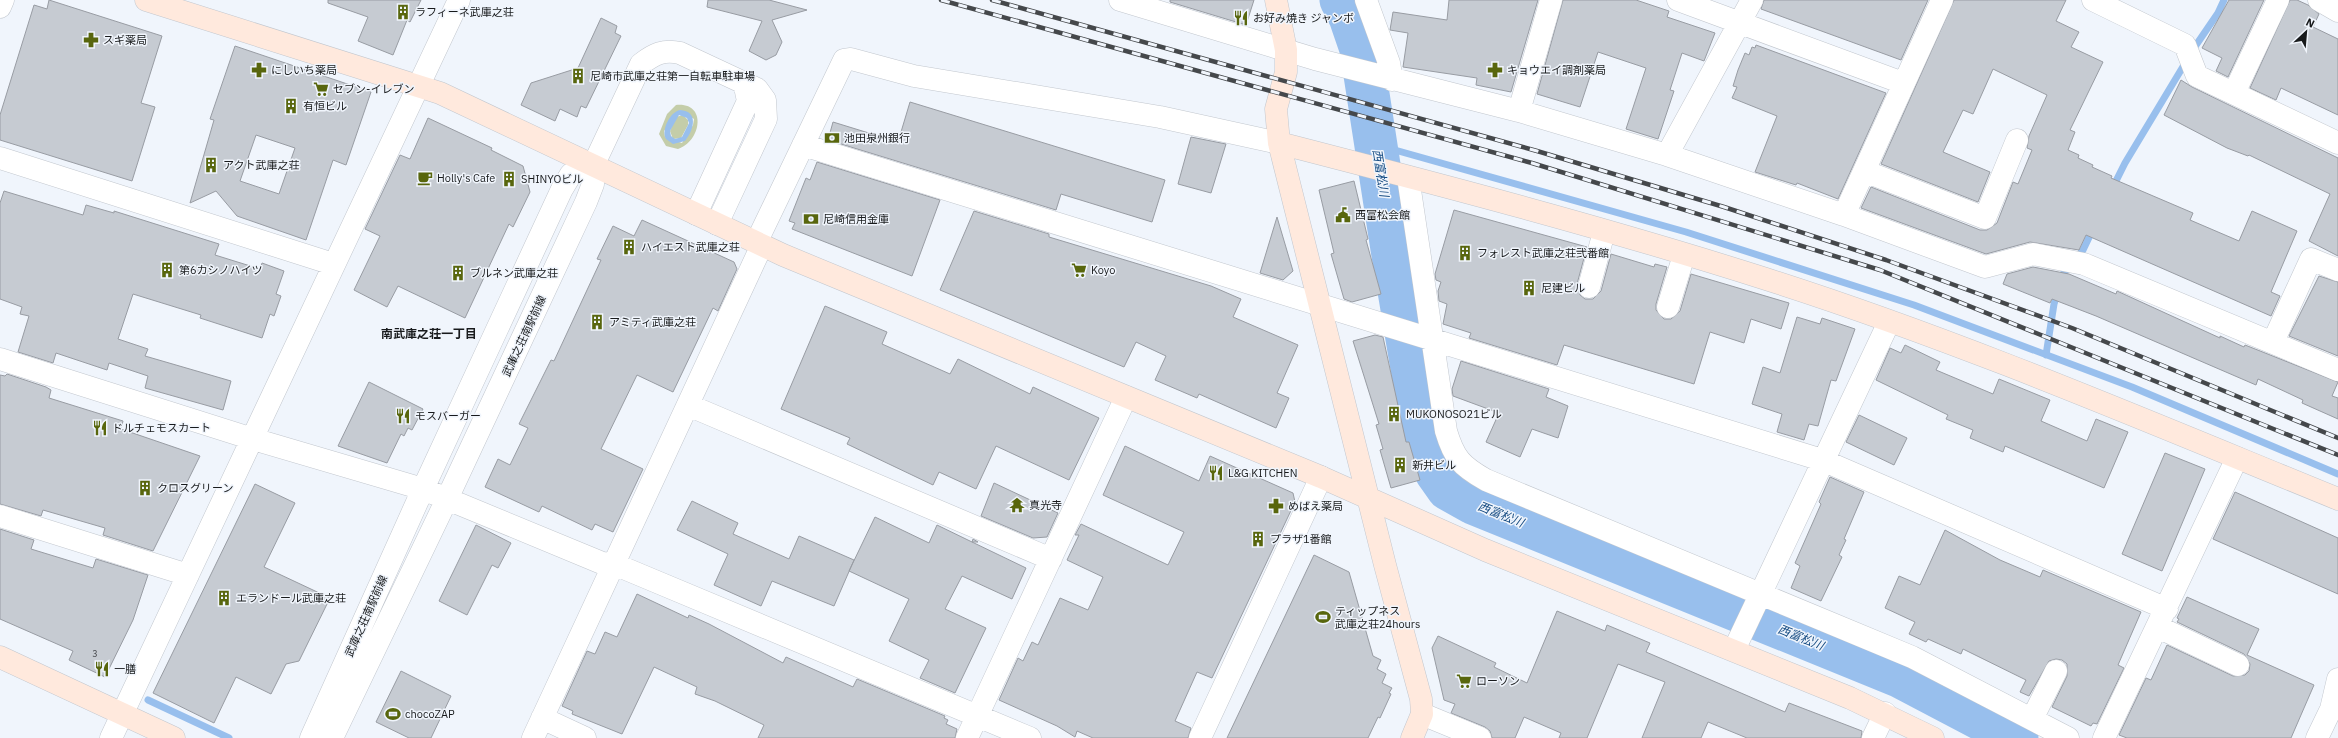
<svg xmlns="http://www.w3.org/2000/svg" width="2338" height="738" font-family="'IBM Plex Sans','Noto Sans JP',sans-serif">
<style>
.green{fill:#c4cda9;fill-rule:evenodd}
.water{fill:#98bfed;fill-rule:evenodd}
.lines{fill:none;stroke-linecap:round;stroke-linejoin:round}
.stream{stroke:#98bfed;stroke-width:7}
.river{stroke:#98bfed;stroke-width:43}
.building{fill:#c6cbd2;stroke:#989ca3;fill-rule:evenodd}
.street-casing{stroke:#c2c7ce;stroke-width:23}
.secondary-casing{stroke:#c2c7ce;stroke-width:23}
.street{stroke:#fff;stroke-width:22}
.secondary{stroke:#ffe9dd;stroke-width:22}
.rail-casing{stroke:#45484b;stroke-width:4.5}
.rail{stroke:#f0f5fc;stroke-width:3;stroke-dasharray:9;stroke-linecap:butt}
.labels{text-anchor:middle;dominant-baseline:central;stroke-width:3;stroke-linejoin:round;paint-order:stroke}
.number-label{font-size:9px;fill:#44464a}
.poi-label{font-size:11px;fill:#181a1c;stroke:#f0f5fc;text-anchor:start}
.street-label{font-size:11px;fill:#181a1c;stroke:#f0f5fc}
.water-label{font-size:12px;font-style:italic;fill:#154b82;stroke:#f0f5fc}
.neighbourhood-label{font-size:12px;font-weight:bold;fill:#181a1c;stroke:#f0f5fc}
</style>
<rect width="100%" height="100%" fill="#f0f5fc"/>
<path class="green" d="M676,105C708,102 701,142 678,149L666,146L659,134L667,114ZM680,110L694,119L693,125L682,143L665,137L664,131Z
M683,115L688,120V125L681,138L673,139L670,131L676,117Z"/>
<path class="water" d="M680,110C699,111 694,130 685,141L673,144L666,139C661,130 670,112 680,110ZM679,115L687,118L689,123L682,137L675,139L671,136L670,131Z"/>
<g class="lines">
<path class="stream" d="M2192,51L2218,13L2224,0
M1377,145L1686,232L1914,305L2132,387L2338,474
M2112,189L2125,163L2187,60
M2061,281L2063,274L2083,250L2093,229
M2046,355L2054,304L2058,291
M148,700L229,738"/>
<path class="river" d="M1341,0L1350,17L1361,49L1392,249L1424,440L1436,472L1448,489L1473,503L1899,676L2017,738"/>
</g>
<path class="building" d="M49,0L162,36L141,103L155,107L132,181L0,140V115L34,5L47,9Z
M328,0H421L410,22L407,20L393,55L358,41L368,17L328,3Z
M708,0H769L807,10L772,20L782,42L776,55L766,60L749,51L762,21L707,7Z
M1170,0H1254L1246,25L1170,2Z
M1449,0H1538L1511,92L1476,85L1477,78L1403,67L1408,33L1390,30L1393,12L1447,20Z
M1563,0H1636L1669,11L1667,17L1715,33L1704,61L1682,53L1670,90L1674,91L1658,139L1626,129L1646,68L1598,52L1580,107L1537,94Z
M1764,0H1928L1901,60L1761,9Z
M1954,0H2066L2056,21L2079,32L2071,47L2103,62L2070,130L2075,132L2068,150L2079,155L2078,158L2093,165L2092,167L2112,176L2111,178L2193,213L2190,220L2239,241L2252,211L2297,231L2271,292L2280,296L2271,316L2086,235L2079,250L2030,242L1986,254L1861,208L1871,187L1980,230H1987L1997,223L2013,182L2018,184L2032,150L2027,148L2029,136L2047,95L1993,69L1973,114L1963,110L1943,152L1990,172L1978,202L1881,164Z
M2229,0H2264L2228,77L2216,71L2222,58L2202,48Z
M2290,0H2297L2308,5L2319,14L2313,27L2338,39V115L2281,88L2276,100L2250,88Z
M601,18L617,26L615,33L621,36L586,108L581,106L577,117L560,109L555,121L521,105L531,83L578,68Z
M1756,45L1886,93L1838,199L1797,183L1796,185L1755,172L1777,116L1732,98L1737,87L1733,86L1738,70L1745,53L1749,55L1752,47L1755,48Z
M235,46L371,92L346,165L333,160L306,240L237,216L216,191L190,203L214,120L210,119ZM256,135L295,148L279,194L240,181Z
M2181,80L2192,87L2338,158V256L2309,241L2330,194L2249,155L2248,156L2227,148L2164,115Z
M910,102L1165,180L1152,222L1061,194L1056,210L828,140L833,122L898,142Z
M428,118L492,148L491,150L523,166L530,192L513,227L509,224L465,318L398,286L387,307L354,290L380,236L365,229L400,155L410,159Z
M1191,137L1226,144L1211,193L1178,184Z
M817,162L940,200L912,276L792,229L795,223L789,221L806,178L810,180Z
M1354,181L1368,239L1366,240L1381,294L1352,302L1344,299L1331,254L1334,253L1319,190Z
M4,191L83,215L86,205L114,213V211L219,244L215,255L260,269L262,263L284,271L276,294L281,296L274,316L270,314L262,338L200,318L201,315L133,294L118,339L148,349L145,356L231,381L223,410L145,388L148,376L109,363L107,370L56,353L53,363L18,352L29,316L20,314L22,307L0,299V203Z
M1454,210L1587,247L1577,284L1580,295L1585,299H1593L1601,291L1611,254L1654,267L1655,264L1667,267L1656,304V310L1664,319H1671L1680,311L1691,274L1789,303L1781,329L1751,319L1744,343L1710,332L1694,384L1564,345L1557,365L1469,338L1471,333L1443,324L1447,304L1439,301L1438,291L1441,282L1436,280L1435,274Z
M974,211L1049,234V237L1211,286L1241,299L1233,317L1298,345L1277,393L1289,398L1276,428L1199,394L1197,398L1155,380L1166,356L1136,342L1124,367L940,290Z
M1277,217L1293,271L1283,280L1260,273Z
M642,220L734,262L737,269L718,311L713,308L673,392L637,375L601,449L643,469L613,532L595,524L592,530L542,506L539,512L485,487L498,459L510,465L528,428L519,424L551,360L554,361L601,260L597,259L613,226L634,236Z
M2033,267L2069,274L2116,294L2117,291L2220,338V336L2244,347L2245,345L2338,382L2332,396L2338,398V419L2302,403L2303,400L2258,379L2256,385L2096,316L2052,299L2050,303L2003,284L2007,274Z
M2319,276L2338,282V356L2289,336Z
M825,306L887,332L882,344L950,374L958,359L1030,394L1033,387L1099,418L1069,480L996,446L976,489L939,472L933,485L847,444L850,438L781,409Z
M1797,317L1820,324L1822,318L1855,329L1836,381L1831,380L1818,426L1809,424L1804,440L1777,432L1782,414L1752,404L1763,367L1780,373Z
M1375,335L1383,337L1406,442H1409L1420,480L1391,488L1380,450L1383,449L1376,425L1379,424L1353,341Z
M1905,345L1940,362L1936,370L1993,394L1999,379L2050,400L2041,421L2087,441L2096,419L2128,432L2104,488L2005,446L2003,452L1970,438L1973,430L1946,419L1948,415L1876,380L1890,348L1901,353Z
M1461,361L1549,389L1546,397L1568,406L1558,438L1532,429L1520,457L1486,442L1499,413L1453,396L1452,389Z
M7,374L46,387L51,390L49,398L123,421L121,429L200,456L153,551L103,535L105,528L43,510L41,516L0,504V375L5,376Z
M369,382L423,409L412,430L408,428L404,436L401,434L387,463L338,446Z
M1859,415L1907,438L1894,465L1846,442Z
M1125,446L1199,481L1210,456L1293,493L1295,502L1212,678L1197,672L1175,721L1191,728L1188,738H1093L1077,731L1075,737L1057,726L999,700L1018,658L1023,661L1032,642L1038,645L1060,598L1088,610L1103,577L1067,560L1079,535H1075L1081,524L1168,565L1184,532L1103,495Z
M2165,453L2205,469L2162,571L2122,554Z
M1830,477L1864,492L1844,539L1846,540L1839,555L1842,557L1821,601L1791,588L1800,566L1795,563L1821,504L1819,502Z
M994,483L1058,513L1047,537L1033,538L981,516Z
M255,484L295,503L264,567L330,598L299,661L286,664L271,694L236,677L214,723L153,693Z
M2235,492L2338,538V594L2213,539Z
M692,501L738,523L733,534L789,559L799,536L854,560L834,606L772,581L761,606L714,585L728,554L677,530Z
M875,517L929,543L937,525L972,542L973,539L978,542H972L1026,568L1012,599L962,576L945,609L986,628L955,693L920,678L929,660L889,641L909,599L849,571Z
M476,525L511,543L498,568L492,565L467,615L439,601Z
M0,529L34,540L31,549L93,568L96,559L148,575L133,620L105,677L69,660L73,651L0,619Z
M1945,530L2000,560L2040,577L2043,570L2141,612L2118,665L2124,668L2097,724L2093,723L2091,726L2052,707L2067,676V664L2062,660L2056,659L2049,661L2029,696L2020,692L2026,680L1963,649L1961,654L1928,639L1926,642L1909,634L1915,622L1885,608L1899,576L1920,585Z
M1314,555L1349,572L1373,656L1381,660L1377,669L1386,674L1382,683L1392,688L1389,693L1391,694L1380,718L1378,717L1368,738H1227Z
M637,594L688,618L689,615L709,624L783,663L786,657L853,687L857,679L945,716L944,718L948,720L946,724L957,729L955,738H758L764,725L715,701L695,694L697,687L654,667L622,734L572,714L573,711L562,706L587,651L595,654L605,632L617,637Z
M2187,597L2259,629L2247,655L2314,685L2291,738H2127L2119,735L2146,678L2151,680L2167,645L2233,676L2245,675L2249,671L2250,664L2244,654L2177,622L2179,619L2177,618Z
M1557,611L1605,631L1607,625L1650,643L1646,652L1785,712L1789,703L1862,731L1861,738H1747L1708,722L1701,738H1642L1665,682L1618,664L1587,738H1559L1561,733L1524,717L1515,738H1492L1490,731L1485,727L1451,713L1455,704L1444,700L1432,648L1438,636L1496,663L1494,667L1527,683Z
M401,671L451,696L431,738H409L376,722Z"/>
<g class="lines">
<g class="street-casing">
<path id="street" d="M1120,0L1315,59L1519,111L1667,155L1844,215L1985,267L2033,254L2084,264L2338,370
M1366,0L1389,63L1392,80
M1678,0L1903,83
M2093,0L2185,45L2197,76L2338,143
M2319,0L2338,11
M0,7L3,0
M2234,93L2278,0
M1519,111L1551,0
M803,145L1822,460L2167,609
M1667,155L1752,0
M0,158L333,264
M1864,171L1985,218L2017,140
M1408,177L1446,431C1454,458 1461,466 1486,480L1912,657L2068,738
M696,214L748,101L744,82
M1844,215L1942,0
M756,243L844,60L851,59L914,76L1160,117L1279,143
M1589,287L1604,232
M1668,307L1684,255
M2273,342L2311,259L2338,270
M0,359L253,439L423,489L602,563L614,564L1030,738
M688,405L1051,559
M0,516L188,575
M2158,627L2238,665
M1734,650L1889,322
M1422,714L1480,738
M542,718L585,738
M2032,719L2056,671
M111,738L459,0
M311,738L423,489L562,189L571,174L593,166
M332,738L447,499L586,202L593,184V166L641,64C654,54 664,49 680,53L757,89L765,100L766,119L717,224
M533,738L762,245
M967,738L1126,397
M1200,738L1321,477
M1873,738L1885,713
M2104,738L2237,458
M2317,738L2331,709L2338,679"/>
</g>
<g class="secondary-casing">
<path id="secondary" d="M146,0L440,93L783,255L1321,477L1485,550L1850,698L1933,738
M1276,0L1286,50V72L1276,109L1279,143L1385,565L1421,699L1422,714L1412,738
M1279,143C1442,185 1606,228 1766,279C1961,341 2149,422 2338,499
M0,657L174,738"/>
</g>
<use href="#street" class="street"/>
<use href="#secondary" class="secondary"/>
<g class="rail-casing">
<path id="rail" d="M941,0L1532,163L1880,270L2338,455
M992,0L1537,151L1724,207L1886,260L2072,328L2338,438"/>
</g>
<use href="#rail" class="rail"/>
</g>
<defs>
<g id="building-bare" transform="scale(1.2)"><path d="M-4-6H4V6H1V3H-1V6H-4ZM-2.5-4.3h1.7v1.8h-1.7ZM.8-4.3h1.7v1.8H.8ZM-2.5-1h1.7V.8h-1.7ZM.8-1h1.7V.8H.8Z" fill="#58660d" stroke="#f0f5fc" stroke-width="2.5" paint-order="stroke"/></g>
<g id="restaurant-bare" transform="scale(1.2)"><path d="M-5-6h1v4h1v-4h1v4h1v-4h1v5L-1.5 .5V6h-2V.5L-5-1ZM5-6V6H3V1.5H1.5Q1.5-4 5-6Z" fill="#58660d" stroke="#f0f5fc" stroke-width="2.5" paint-order="stroke"/></g>
<g id="pharmacy-bare" transform="scale(1.2)"><path d="M-2-6h4v4h4v4h-4v4h-4v-4h-4v-4h4Z" fill="#58660d" stroke="#f0f5fc" stroke-width="2.5" paint-order="stroke"/></g>
<g id="supermarket-bare" transform="scale(1.2)"><path d="M-6-5.5h2.5l.6 2H6L4.5 2H-2.5L-4.4-4H-6ZM-1.5 3.2a1.3 1.3 0 1 0 .1 0ZM3 3.2a1.3 1.3 0 1 0 .1 0Z" fill="#58660d" stroke="#f0f5fc" stroke-width="2.5" paint-order="stroke"/></g>
<g id="bank-bare" transform="scale(1.2)"><path d="M-6-4H6V4H-6ZM0-2.3a2.3 2.3 0 1 0 0 4.6a2.3 2.3 0 1 0 0-4.6Z" fill="#58660d" stroke="#f0f5fc" stroke-width="2.5" paint-order="stroke"/></g>
<g id="cafe-bare" transform="scale(1.2)"><path d="M-5.5-4.5H6V0H3Q3 3.5 0 3.5H-2.5Q-5.5 3.5-5.5 0ZM3-3.2v2h1.7v-2ZM-6 4.5H4V6H-6Z" fill="#58660d" stroke="#f0f5fc" stroke-width="2.5" paint-order="stroke"/></g>
<g id="civic-bare" transform="scale(1.2)"><path d="M-.6-6.5H3V-4.5H.6V-3L4-1V1h2V6H-6V1h2V-1L-.6-3ZM-1.2 2.5V6h2.4V2.5Z" fill="#58660d" stroke="#f0f5fc" stroke-width="2.5" paint-order="stroke"/></g>
<g id="temple-bare" transform="scale(1.2)"><path d="M0-6L5-2H3V0L6.5 2.5H4V6H1.5V3h-3V6H-4V2.5H-6.5L-3 0V-2H-5Z" fill="#58660d" stroke="#f0f5fc" stroke-width="2.5" paint-order="stroke"/></g>
<g id="stadium-bare" transform="scale(1.2)"><path d="M0-5a6.5 5 0 1 0 0 10a6.5 5 0 1 0 0-10ZM-3.5-1.8h7v3.6h-7Z" fill="#58660d" stroke="#f0f5fc" stroke-width="2.5" paint-order="stroke"/></g>
</defs>
<g fill-rule="evenodd">
<use href="#building-bare" x="403" y="12"/>
<use href="#restaurant-bare" x="1241" y="18"/>
<use href="#pharmacy-bare" x="91" y="40"/>
<use href="#pharmacy-bare" x="259" y="70"/>
<use href="#pharmacy-bare" x="1495" y="70"/>
<use href="#building-bare" x="578" y="76"/>
<use href="#supermarket-bare" x="321" y="89"/>
<use href="#building-bare" x="291" y="106"/>
<use href="#bank-bare" x="832" y="138"/>
<use href="#building-bare" x="211" y="165"/>
<use href="#cafe-bare" x="425" y="178"/>
<use href="#building-bare" x="509" y="179"/>
<use href="#civic-bare" x="1343" y="215"/>
<use href="#bank-bare" x="811" y="219"/>
<use href="#building-bare" x="629" y="247"/>
<use href="#building-bare" x="1465" y="253"/>
<use href="#building-bare" x="167" y="270"/>
<use href="#supermarket-bare" x="1079" y="270"/>
<use href="#building-bare" x="458" y="273"/>
<use href="#building-bare" x="1529" y="288"/>
<use href="#building-bare" x="597" y="322"/>
<use href="#building-bare" x="1394" y="414"/>
<use href="#restaurant-bare" x="403" y="416"/>
<use href="#restaurant-bare" x="100" y="428"/>
<use href="#building-bare" x="1400" y="465"/>
<use href="#restaurant-bare" x="1216" y="473"/>
<use href="#building-bare" x="145" y="488"/>
<use href="#temple-bare" x="1017" y="505"/>
<use href="#pharmacy-bare" x="1276" y="506"/>
<use href="#building-bare" x="1258" y="539"/>
<use href="#building-bare" x="224" y="598"/>
<use href="#stadium-bare" x="1323" y="617"/>
<use href="#restaurant-bare" x="102" y="669"/>
<use href="#supermarket-bare" x="1464" y="681"/>
<use href="#stadium-bare" x="393" y="714"/>
</g>
<g class="labels">
<g class="number-label">
<text x="95" y="653">3</text>
</g>
<g class="poi-label">
<text x="415" y="12">ラフィーネ武庫之荘</text>
<text x="1253" y="18">お好み焼き ジャンボ</text>
<text x="103" y="40">スギ薬局</text>
<text x="271" y="70">にしいち薬局</text>
<text x="1507" y="70">キョウエイ調剤薬局</text>
<text x="590" y="76">尼崎市武庫之荘第一自転車駐車場</text>
<text x="333" y="89">セブン-イレブン</text>
<text x="303" y="106">有恒ビル</text>
<text x="844" y="138">池田泉州銀行</text>
<text x="223" y="165">アクト武庫之荘</text>
<text x="437" y="178">Holly's Cafe</text>
<text x="521" y="179">SHINYOビル</text>
<text x="1355" y="215">西富松会館</text>
<text x="823" y="219">尼崎信用金庫</text>
<text x="641" y="247">ハイエスト武庫之荘</text>
<text x="1477" y="253">フォレスト武庫之荘弐番館</text>
<text x="179" y="270">第6カシノハイツ</text>
<text x="1091" y="270">Koyo</text>
<text x="470" y="273">ブルネン武庫之荘</text>
<text x="1541" y="288">尼建ビル</text>
<text x="609" y="322">アミティ武庫之荘</text>
<text x="1406" y="414">MUKONOSO21ビル</text>
<text x="415" y="416">モスバーガー</text>
<text x="112" y="428">ドルチェモスカート</text>
<text x="1412" y="465">新井ビル</text>
<text x="1228" y="473">L&amp;G KITCHEN</text>
<text x="157" y="488">クロスグリーン</text>
<text x="1029" y="505">真光寺</text>
<text x="1288" y="506">めばえ薬局</text>
<text x="1270" y="539">プラザ1番館</text>
<text x="236" y="598">エランドール武庫之荘</text>
<text x="1335" y="611">ティップネス<tspan x="1335" dy="13">武庫之荘24hours</tspan></text>
<text x="114" y="669">一膳</text>
<text x="1476" y="681">ローソン</text>
<text x="405" y="714">chocoZAP</text>
</g>
<g class="street-label">
<text transform="translate(524 336) rotate(-65)">武庫之荘南駅前線</text>
<text transform="translate(366 616) rotate(-66)">武庫之荘南駅前線</text>
</g>
<g class="water-label">
<text transform="translate(1381 173) rotate(81)">西富松川</text>
<text transform="translate(1501 514) rotate(22)">西富松川</text>
<text transform="translate(1801 637) rotate(22)">西富松川</text>
</g>
<g class="neighbourhood-label">
<text x="429" y="333">南武庫之荘一丁目</text>
</g>
</g>
<g transform="translate(2306 32) rotate(26)" stroke="#f0f5fc" stroke-width="3" paint-order="stroke">
<path d="M0-3L7 15L0 10L-7 15Z" fill="#181a1c"/>
<text y="-6" font-size="11" font-weight="bold" text-anchor="middle" fill="#181a1c">N</text>
</g>
</svg>
